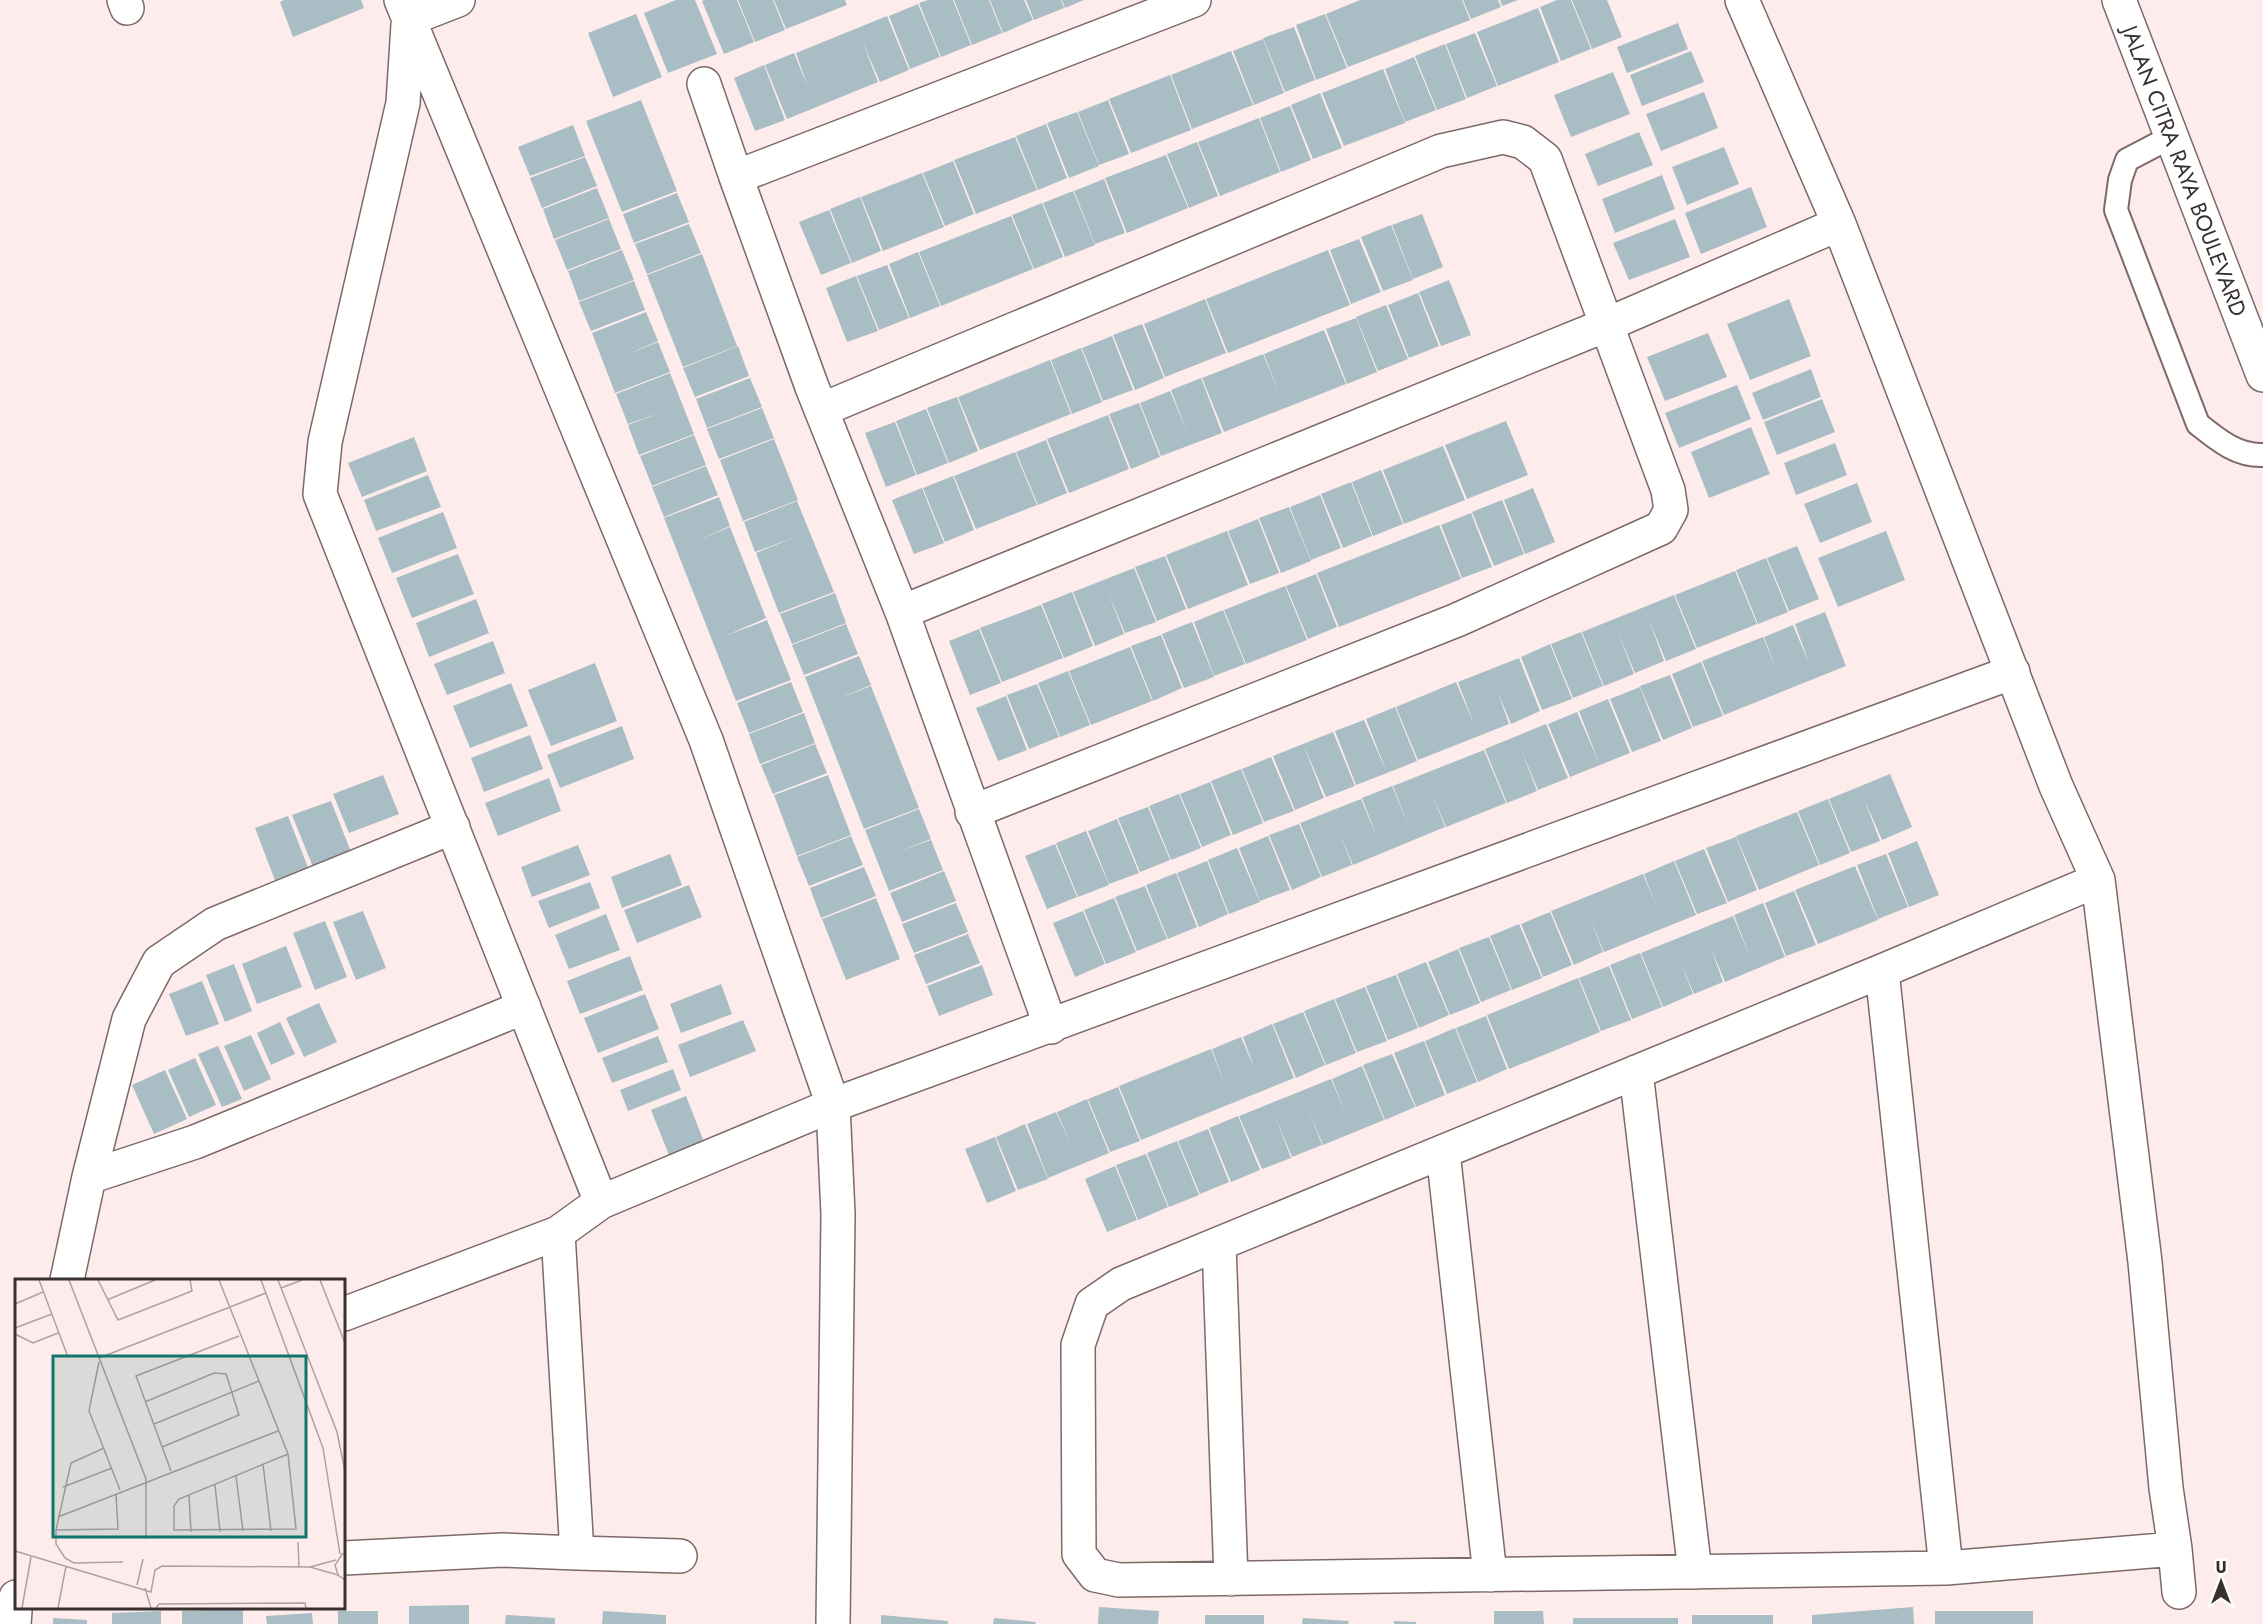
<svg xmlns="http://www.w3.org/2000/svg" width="2263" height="1624" font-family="Jost,sans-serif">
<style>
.building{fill:#a8bdc4}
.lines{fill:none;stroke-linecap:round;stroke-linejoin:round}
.service-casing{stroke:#7c6968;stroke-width:26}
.minor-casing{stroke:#7c6968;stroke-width:36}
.secondary-casing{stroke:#7c6968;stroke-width:36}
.service{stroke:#fff;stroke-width:22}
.minor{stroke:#fff;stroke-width:33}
.secondary{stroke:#fff;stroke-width:33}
.labels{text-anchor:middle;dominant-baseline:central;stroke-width:4.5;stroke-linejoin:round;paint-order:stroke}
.street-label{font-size:22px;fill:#38302f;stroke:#fff}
.inset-road{fill:none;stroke:#afa1a0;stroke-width:1.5}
.view{fill:#0f766e;fill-opacity:0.15;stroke:#0f766e;stroke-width:3}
.inset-edge{fill:none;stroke:#38302f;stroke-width:3}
</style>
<rect width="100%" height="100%" fill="#feecec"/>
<path class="building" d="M284,0H361L364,8L293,37L280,2Z
M676,0H695L717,54L668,73L644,13Z
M704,0H737L754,42L724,54L702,1Z
M738,0H773L785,30L755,42Z
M774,0H845L847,5L786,29Z
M928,0H953L971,45L941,57L919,3Z
M954,0H989L1002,33L972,45Z
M990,0H1024L1033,20L1003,33Z
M1026,0H1061L1064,8L1034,20Z
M1062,0H1084L1065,8Z
M1360,0H1462L1470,20L1348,67L1326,14Z
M1463,0H1498L1501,7L1471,19Z
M1500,0H1518L1502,6Z
M1557,0H1571L1591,49L1561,61L1540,7Z
M1572,0H1607L1622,37L1592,49Z
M918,4L940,57L910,69L889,16Z
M1538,8L1559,62L1498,86L1477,32Z
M636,14L662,77L613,97L588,33Z
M1325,14L1347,68L1316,80L1296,25Z
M887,16L909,70L880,82L862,41L878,82L787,119L765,65L794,53L808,87L796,53Z
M1678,23L1688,49L1627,73L1617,47Z
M1294,27L1315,80L1285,92L1263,38Z
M1475,33L1497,86L1467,98L1446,44Z
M1263,39L1284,93L1254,105L1233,51Z
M1445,44L1466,99L1437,110L1415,56Z
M1231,51L1253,105L1192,129L1171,75Z
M1691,51L1704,82L1642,106L1630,75Z
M1414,57L1436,110L1405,122L1385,69Z
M764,65L785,120L755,131L734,78Z
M1383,69L1405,123L1344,146L1322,93Z
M1613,72L1630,114L1571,137L1554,95Z
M1170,75L1191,130L1131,153L1109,99Z
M1704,92L1718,128L1661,151L1646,114Z
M1320,93L1342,148L1313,159L1291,105Z
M641,100L677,191L622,212L586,121Z
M1108,100L1129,154L1099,165L1078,112Z
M1290,106L1311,160L1281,172L1260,118Z
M1077,112L1099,166L1069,178L1047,123Z
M1259,118L1280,172L1220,196L1198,142Z
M1046,124L1067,178L1038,190L1016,136Z
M573,125L585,156L530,176L518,147Z
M1639,132L1653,165L1598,186L1585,154Z
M1015,137L1037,190L976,214L954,160Z
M1197,142L1218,196L1189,208L1167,154Z
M1724,147L1739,184L1687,205L1672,167Z
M1166,155L1188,208L1127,233L1105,178Z
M585,157L597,186L542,208L530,178Z
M953,161L974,214L945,226L923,173Z
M922,173L944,227L883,251L861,197Z
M1662,175L1675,209L1615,233L1602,199Z
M1104,179L1125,233L1095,244L1074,191Z
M1751,187L1767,227L1701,254L1685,213Z
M597,188L609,218L554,239L543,209Z
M1073,191L1095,245L1065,257L1043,203Z
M677,193L689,222L634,243L623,214Z
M860,197L881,251L852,263L830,209Z
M1042,203L1063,257L1034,269L1012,215Z
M829,210L851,263L821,275L799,222Z
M1422,214L1443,267L1413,279L1392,225Z
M1011,216L1033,269L941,306L919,252Z
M609,219L621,249L567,270L555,240Z
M1675,219L1690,257L1629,280L1613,243Z
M689,224L701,253L647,274L635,244Z
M1391,225L1413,280L1383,291L1361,237Z
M1359,239L1381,292L1351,304L1330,250Z
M622,250L634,280L579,301L568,271Z
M1328,250L1350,305L1228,353L1206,299Z
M918,252L940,306L910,318L889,264Z
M702,254L737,346L683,367L647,275Z
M887,265L909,318L879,330L857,276Z
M856,276L878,331L847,342L826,288Z
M1449,280L1471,335L1441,346L1419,292Z
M634,281L645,310L591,331L579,302Z
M1418,293L1439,346L1409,358L1388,305Z
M1205,299L1226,353L1165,377L1144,324Z
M1789,299L1811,356L1750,380L1727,324Z
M1386,305L1408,359L1378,371L1356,317Z
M646,312L658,341L624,356L658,342L670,372L615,393L592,333Z
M1356,318L1377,372L1347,384L1326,329Z
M1142,324L1164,378L1135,390L1113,335Z
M1324,330L1346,384L1224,432L1202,378L1263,354L1280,395L1264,354Z
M1708,333L1727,377L1665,401L1647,357Z
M1112,336L1133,390L1103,401L1082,348Z
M738,346L749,376L695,397L683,368Z
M1081,348L1102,402L1072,414L1051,360Z
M1050,360L1071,414L980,450L958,397Z
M1811,369L1821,397L1763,420L1752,393Z
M670,373L694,434L639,455L628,425L662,412L628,424L616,394Z
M750,378L762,407L707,428L696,399Z
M1201,378L1222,433L1161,456L1140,403L1170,391L1187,432L1171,390Z
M1737,385L1751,419L1679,448L1665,413Z
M957,397L978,451L949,463L927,408Z
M1822,399L1835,432L1777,455L1764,422Z
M1139,403L1160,457L1131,469L1109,414Z
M762,408L774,438L719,459L707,429Z
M926,409L948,463L917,475L896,421Z
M1108,415L1129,469L1069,493L1047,439Z
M1506,421L1528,475L1467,499L1445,445Z
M895,422L916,475L886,487L865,433Z
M1751,427L1770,474L1709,498L1691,452Z
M694,435L706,465L652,486L640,456Z
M414,437L427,471L362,497L348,463Z
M774,439L798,500L743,521L720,460Z
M1046,440L1067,493L1038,505L1016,452Z
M1835,443L1847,475L1796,495L1784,463Z
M1443,446L1465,500L1404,524L1383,470Z
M1015,452L1037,505L976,529L954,476Z
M706,466L718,495L664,517L652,487Z
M1381,470L1403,524L1373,536L1352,482Z
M428,475L441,507L376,531L364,500Z
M953,476L974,530L945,542L923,488Z
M1351,482L1372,536L1343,548L1321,494Z
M1857,483L1872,522L1820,543L1804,504Z
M922,488L944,543L914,554L892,500Z
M1533,488L1555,542L1525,554L1504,500Z
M1320,495L1341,548L1311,560L1290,507Z
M719,497L730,526L696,541L730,527L766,618L725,636L767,620L791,680L736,701L664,518Z
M1502,500L1524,554L1494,566L1472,512Z
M797,501L834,592L779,613L756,553L798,536L755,552L744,522Z
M1289,507L1311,561L1281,573L1259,518Z
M443,512L457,548L392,573L378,538Z
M1471,513L1492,567L1462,578L1441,525Z
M1258,519L1279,573L1250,584L1228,531Z
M1439,525L1461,579L1339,627L1317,573Z
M1227,531L1248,585L1188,609L1166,555Z
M1886,531L1905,580L1838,607L1818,558Z
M1797,546L1819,599L1789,611L1767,558Z
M458,554L474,594L412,618L396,578Z
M1165,556L1186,609L1157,621L1135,567Z
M1766,558L1788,612L1758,624L1736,570Z
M1134,568L1156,622L1125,633L1108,592L1124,634L1095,646L1073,592Z
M1735,571L1757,624L1697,648L1675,595Z
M1316,574L1337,627L1308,639L1286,586Z
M1285,586L1307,640L1246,664L1224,610Z
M1072,592L1093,646L1064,658L1042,604Z
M835,593L846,623L792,644L780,614Z
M1674,595L1696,649L1666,661L1649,620L1664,661L1635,673L1618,632L1634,674L1604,686L1582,632Z
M476,599L489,633L429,657L416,623Z
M1041,605L1063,658L1002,682L980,628Z
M1223,610L1245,664L1214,676L1194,622Z
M1825,612L1846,666L1724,715L1702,661L1763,637L1777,671L1764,637L1793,625L1810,666L1795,624Z
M1192,622L1214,677L1184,688L1162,634Z
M846,624L858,654L804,675L792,645Z
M979,629L1001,683L970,695L949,641Z
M1581,632L1603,686L1573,698L1551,644Z
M1161,635L1182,688L1153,701L1131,646Z
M493,641L505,673L447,695L434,664Z
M1550,644L1572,699L1542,710L1521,657Z
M1130,647L1152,701L1091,725L1069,671Z
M859,656L871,685L837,699L871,686L919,808L864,829L805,677Z
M1519,658L1540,711L1511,724L1497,690L1509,724L1418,760L1396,707L1456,682L1474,724L1458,682Z
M1701,662L1723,716L1693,727L1672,674Z
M595,663L617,721L551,746L528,690Z
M1068,671L1090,725L1060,737L1038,683Z
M1670,675L1692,728L1663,740L1640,686Z
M791,682L803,712L749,733L737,703Z
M511,683L528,726L470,748L453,706Z
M1037,684L1059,737L1029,749L1007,695Z
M1640,687L1661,741L1632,752L1610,699Z
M1006,696L1027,750L998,761L976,708Z
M1608,699L1630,753L1600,765L1579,711Z
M1395,707L1417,761L1387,773L1366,719Z
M1577,712L1600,765L1570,777L1548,724Z
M804,713L815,743L760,764L749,734Z
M1364,720L1387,773L1356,785L1335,731Z
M1546,724L1568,778L1538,790L1521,749L1537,791L1507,803L1485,749Z
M622,726L634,759L560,788L547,755Z
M1333,732L1355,786L1326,797L1303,744Z
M530,735L543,769L484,792L471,758Z
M815,744L827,773L773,794L761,765Z
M1303,744L1324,798L1295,810L1273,756Z
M1484,750L1506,803L1446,827L1432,794L1445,827L1353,865L1339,831L1352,865L1322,877L1300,823L1361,799L1378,840L1362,798L1392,786L1409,827L1393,786Z
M1271,757L1294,811L1264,822L1242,769Z
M1241,769L1263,823L1233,835L1211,781Z
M1890,774L1912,827L1882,840L1864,799L1880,841L1851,852L1829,799Z
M383,775L399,814L349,833L333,794Z
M828,775L851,835L797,856L774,795Z
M549,778L561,811L498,836L485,803Z
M1210,782L1231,835L1202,847L1180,794Z
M1179,794L1201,848L1171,860L1149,806Z
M1828,799L1850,853L1820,865L1798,811Z
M331,801L351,852L313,867L292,815Z
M1148,807L1170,860L1140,872L1118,818Z
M919,809L931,839L897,852L931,840L943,870L889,891L865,830Z
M1797,812L1819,865L1759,890L1736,836Z
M288,816L309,870L276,883L255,828Z
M1117,819L1139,873L1109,884L1088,831Z
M1299,824L1321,877L1292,890L1269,835Z
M1086,831L1109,885L1078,897L1056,843Z
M851,836L863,865L809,886L797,857Z
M1268,836L1290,890L1260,901L1239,848Z
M1736,837L1757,890L1728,902L1706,848Z
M1917,841L1939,895L1909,907L1888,853Z
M1055,844L1077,897L1047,909L1025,856Z
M578,845L590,875L532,897L521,867Z
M1237,848L1260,902L1229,914L1208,860Z
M1704,849L1727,903L1697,914L1675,861Z
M670,854L682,885L622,908L611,877Z
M1886,854L1908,907L1878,919L1857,865Z
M1207,861L1228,914L1199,927L1177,873Z
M1674,861L1696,915L1604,952L1590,919L1603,952L1574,965L1551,911L1643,874L1657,908L1644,874Z
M1855,866L1878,920L1818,944L1795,890Z
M864,867L876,896L821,918L810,888Z
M944,871L956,901L902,922L890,893Z
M1176,873L1197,927L1168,939L1146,885Z
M590,882L600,908L549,928L538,901Z
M689,885L702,917L637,943L624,910Z
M1145,886L1167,939L1137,951L1115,897Z
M1794,891L1816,945L1786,956L1765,903Z
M876,898L900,959L846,980L822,919Z
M1114,898L1136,952L1106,964L1084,910Z
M956,903L968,932L914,953L902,924Z
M1763,903L1785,957L1725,982L1711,948L1723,982L1694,994L1680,961L1693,994L1663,1007L1641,953L1733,916L1750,957L1734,915Z
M363,911L386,968L356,980L333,922Z
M1083,911L1105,964L1075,977L1053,923Z
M1550,912L1572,965L1543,977L1521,924Z
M606,914L620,950L569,969L555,935Z
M325,921L347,977L315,990L293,933Z
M1519,924L1542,978L1512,990L1490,936Z
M968,934L980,963L926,984L914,955Z
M1489,937L1511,990L1481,1002L1459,948Z
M286,946L302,987L257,1004L242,964Z
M1458,949L1480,1003L1450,1015L1428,962Z
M1640,953L1662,1007L1632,1019L1610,965Z
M630,956L643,990L580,1014L567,981Z
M1426,962L1449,1015L1419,1028L1397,974Z
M234,964L252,1011L225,1022L206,975Z
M982,965L993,995L939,1016L927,986Z
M1609,966L1631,1020L1601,1031L1579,978Z
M1396,975L1418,1028L1388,1040L1366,986Z
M1578,978L1600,1032L1509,1069L1487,1015Z
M202,981L219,1024L186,1036L169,994Z
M721,984L732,1014L681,1033L670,1004Z
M1365,987L1387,1041L1357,1052L1335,999Z
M645,994L659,1029L598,1053L584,1018Z
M1334,999L1356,1053L1326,1065L1304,1011Z
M319,1003L337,1042L304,1057L286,1018Z
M1303,1012L1325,1065L1296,1078L1273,1024Z
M1486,1016L1507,1069L1478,1082L1456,1028Z
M743,1020L756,1051L690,1077L678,1045Z
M280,1022L295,1054L271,1065L257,1033Z
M1272,1024L1294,1078L1141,1140L1119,1086L1211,1049L1224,1083L1212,1049L1241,1037L1255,1070L1243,1037Z
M1455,1028L1477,1082L1447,1094L1425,1041Z
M251,1035L271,1079L244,1091L224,1046Z
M658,1036L668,1062L612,1083L602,1058Z
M1424,1041L1445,1095L1416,1107L1394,1053Z
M218,1046L242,1099L222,1107L198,1054Z
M1392,1054L1415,1107L1385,1120L1363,1065Z
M195,1058L216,1105L189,1117L168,1070Z
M1362,1066L1384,1120L1323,1145L1309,1111L1322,1145L1292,1157L1275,1116L1291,1158L1262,1169L1239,1116L1331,1079L1345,1112L1332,1079Z
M673,1069L681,1090L628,1111L620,1090Z
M165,1070L187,1119L154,1134L132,1085Z
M1118,1087L1140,1141L1110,1152L1088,1099Z
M686,1096L706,1147L671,1160L651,1110Z
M1087,1099L1109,1153L1048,1178L1027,1124L1056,1112L1071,1145L1057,1112Z
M1238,1116L1260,1170L1231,1182L1209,1128Z
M1025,1124L1048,1179L1018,1190L996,1137Z
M1208,1129L1229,1182L1200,1194L1178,1141Z
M995,1137L1016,1191L987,1203L965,1149Z
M1177,1141L1199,1195L1169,1207L1147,1153Z
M1146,1154L1168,1207L1138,1220L1116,1165Z
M1115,1166L1137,1220L1107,1232L1085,1179Z
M469,1605V1624H409V1606Z
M1099,1607L1159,1611L1158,1624H1098Z
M1913,1607L1914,1624H1812V1615Z
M243,1609V1624H182V1611Z
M161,1611V1624H112V1613Z
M338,1611H378V1624H338Z
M603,1611L666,1615V1624H602Z
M1494,1611H1543L1544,1624H1494Z
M1935,1611H2033V1624H1935Z
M312,1613L313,1624H267L266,1616Z
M506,1615L555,1618V1624H505Z
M881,1615L948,1621V1624H881Z
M1205,1615H1264V1624H1205Z
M1692,1615H1773V1624H1692Z
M53,1618L87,1620V1624H53Z
M994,1618L1036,1622L1035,1624H993Z
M1303,1618L1349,1621L1348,1624H1302Z
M1573,1618H1678V1624H1573Z
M1394,1621L1416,1622V1624H1394Z"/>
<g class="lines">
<g class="service-casing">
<path id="service" d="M2171,137L2127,160L2120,180L2116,210L2198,424C2218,440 2237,456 2263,455"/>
</g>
<g class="minor-casing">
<path id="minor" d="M124,0L127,8
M401,0L706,740L833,1105L838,1214L833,1624
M1742,0L1839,224L2056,786L2098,880L2145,1262L2166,1488L2175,1549L1946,1568L1119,1580L1095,1575L1079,1554L1078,1345L1092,1304L1121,1284L1882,971L2098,880
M409,19L458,0
M408,25L403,103L325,442L320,494L601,1202
M704,84L736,177
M821,410L1441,151L1503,137L1523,142L1545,159L1668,490L1671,510L1661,528L1457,620L972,812
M902,612L1606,325L1839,224
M1882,971L1946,1568
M1051,1027L902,612L812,387L736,177L1194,0
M1636,1072L1695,1572
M1443,1152L1490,1575
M89,1177L195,1142L524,1007
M1219,1244L1231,1579
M67,1280L89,1177L129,1019L159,962L215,924L453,827
M344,1314L558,1233L601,1202L833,1105L2013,672
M2175,1549L2179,1592
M577,1553L680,1556
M344,1558L503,1550L577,1553L558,1233
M14,1624L16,1597"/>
</g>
<g class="secondary-casing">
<g id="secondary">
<path id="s1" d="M2119,0L2263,375"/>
</g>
</g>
<use href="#service" class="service"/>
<use href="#minor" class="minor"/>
<use href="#secondary" class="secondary"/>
</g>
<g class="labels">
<g class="street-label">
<text stroke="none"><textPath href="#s1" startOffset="183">JALAN CITRA RAYA BOULEVARD</textPath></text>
</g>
</g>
<g transform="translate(15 1279)">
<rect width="330" height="330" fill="#feecec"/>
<path class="inset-road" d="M24,1L53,78M54,1L131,200V260M83,1L103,41L177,12L175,1M204,1L273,175L281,250L159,251V227L164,220L273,175M246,1L308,169L325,275M263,1L322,153L330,192M305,1L330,64M266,9L287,1M92,21L140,1M0,25L28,13M0,49L37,35M0,55L18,64L43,54M84,79L251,14M84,83L74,132L105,211M130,123L199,94L211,95L224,136L147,168M139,145L244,102M89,169L56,184L41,251L103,250L101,215M248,185L256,252M156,192L121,97L224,57M221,197L228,252M200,206L205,253M48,208L97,189M174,216L176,253M43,238L263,152M41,251V265L50,279L59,284L108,283M283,263L284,288M0,272L136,313L140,291L147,287L295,288M328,274L320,286L323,296L330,301M321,281L295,288L323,296M122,306L128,280M130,309L136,329M7,329L16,278M43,329L51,287M141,329L144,325L290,324L291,329"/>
<path class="view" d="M38,77H291V258H38Z"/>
<rect width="330" height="330" class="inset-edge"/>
</g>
<g transform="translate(2221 1582)" stroke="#ffffff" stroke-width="4.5" paint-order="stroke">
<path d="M0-4.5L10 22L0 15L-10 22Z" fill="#38302f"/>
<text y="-9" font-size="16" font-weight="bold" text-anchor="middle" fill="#38302f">U</text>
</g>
</svg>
